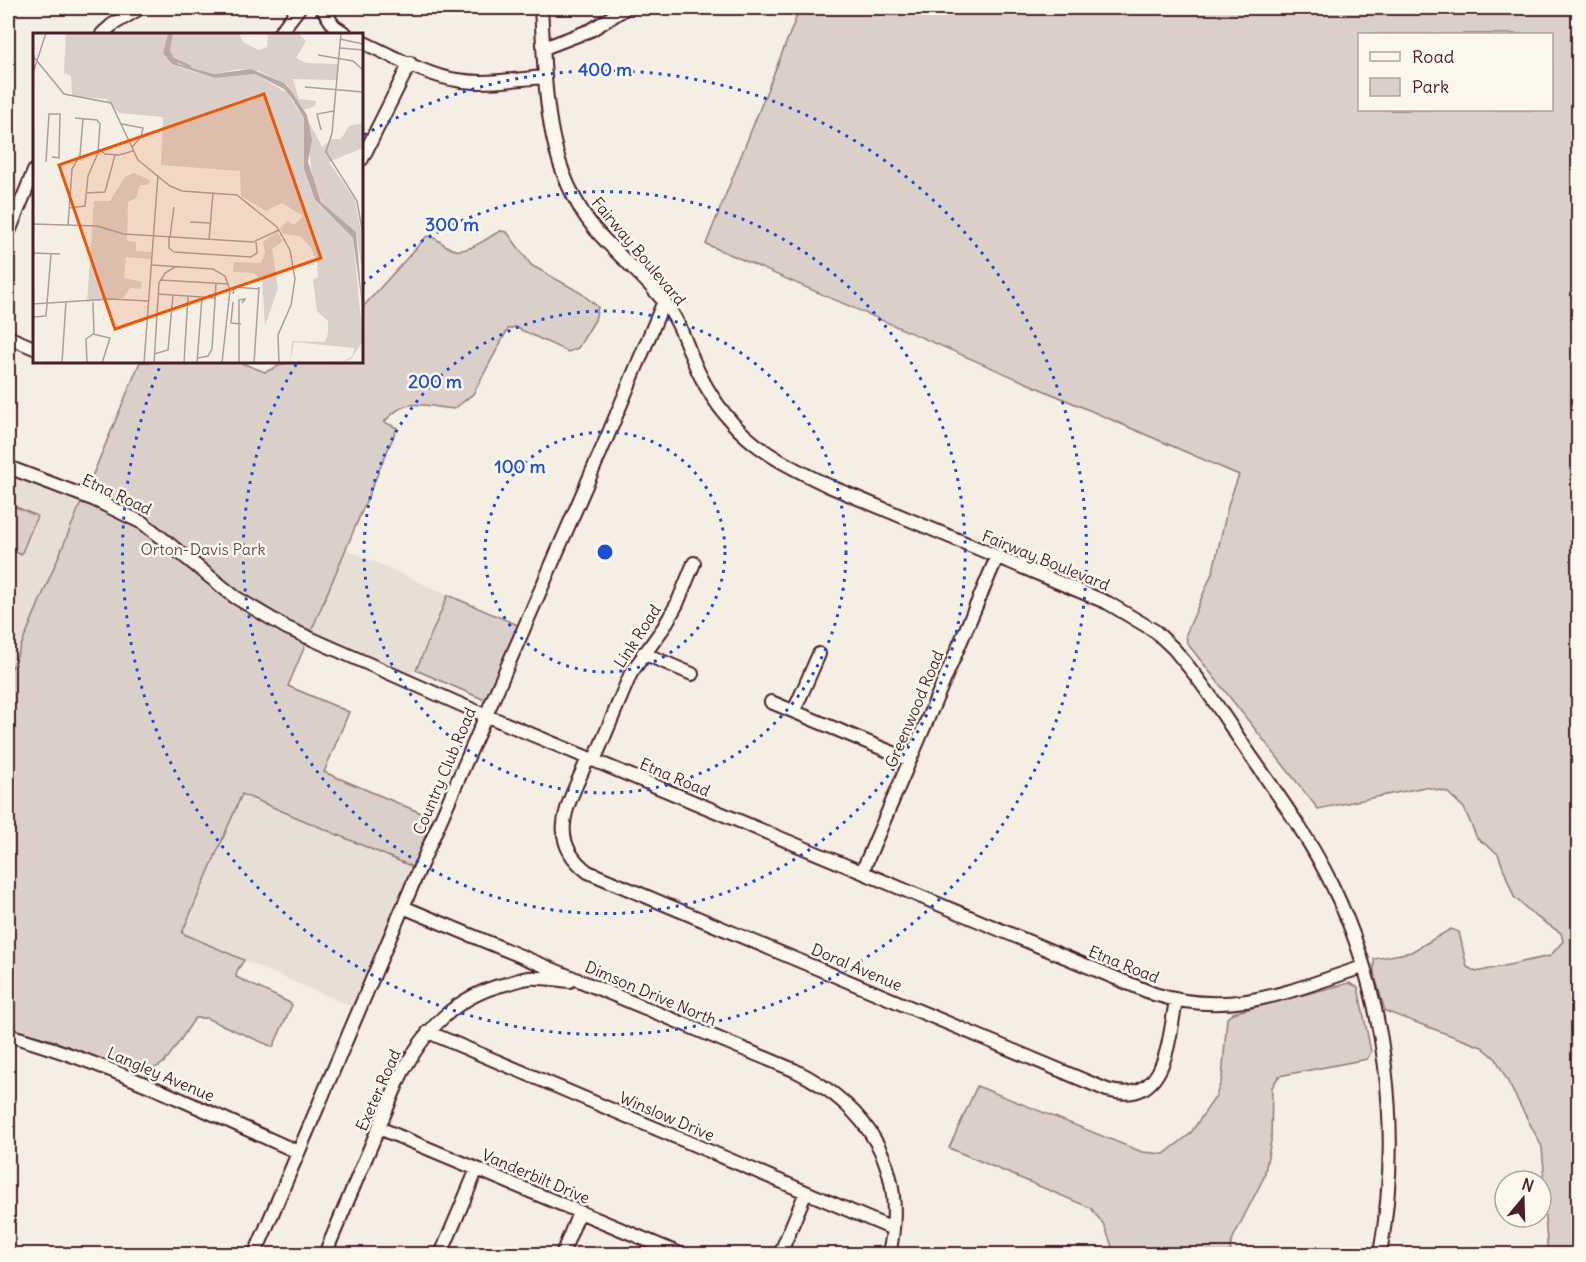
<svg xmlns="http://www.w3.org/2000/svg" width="1586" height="1262" font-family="Delius,sans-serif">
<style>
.built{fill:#e7dfd6}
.green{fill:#dbd0c9;stroke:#92787a;stroke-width:1.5;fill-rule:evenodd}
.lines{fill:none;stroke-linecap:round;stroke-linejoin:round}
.minor-casing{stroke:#4a1f2b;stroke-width:16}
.minor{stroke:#fbf7ec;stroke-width:12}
.ring{fill:none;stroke:#1d4ed8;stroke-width:3;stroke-dasharray:3 6}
.labels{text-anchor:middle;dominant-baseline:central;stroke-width:5;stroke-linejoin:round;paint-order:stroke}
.street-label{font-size:16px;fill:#4a1f2b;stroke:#fbf7ec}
.park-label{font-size:16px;fill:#6e4b52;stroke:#fbf7ec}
.inset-river{fill:none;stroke:#baa7a5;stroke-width:3}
.inset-road{fill:none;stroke:#b09b9a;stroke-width:1.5}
.view{fill:#e8590c;fill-opacity:0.15;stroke:#e8590c;stroke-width:3}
.inset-edge{fill:none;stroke:#4a1f2b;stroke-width:3}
.centre{fill:#1d4ed8;stroke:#fbf7ec;stroke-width:3}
.ring-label{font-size:18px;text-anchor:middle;font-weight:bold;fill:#1d4ed8;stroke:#fbf7ec;stroke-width:5;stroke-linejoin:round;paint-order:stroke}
</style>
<rect width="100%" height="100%" fill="#f4eee4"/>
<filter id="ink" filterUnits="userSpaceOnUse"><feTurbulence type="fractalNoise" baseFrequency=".0167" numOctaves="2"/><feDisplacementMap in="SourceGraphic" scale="12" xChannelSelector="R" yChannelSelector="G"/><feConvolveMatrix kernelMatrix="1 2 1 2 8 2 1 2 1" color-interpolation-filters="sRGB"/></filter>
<g filter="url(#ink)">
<path class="built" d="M8,472L81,499L8,677Z
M346,549L448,595L409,682L308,638Z
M242,794L420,870L360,1010L182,934Z"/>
<path class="green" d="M800,8H1578V1254H1548L1542,1181L1544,1170L1542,1147L1496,1059L1482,1047L1385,1011L1374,973V959L1411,952L1451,929L1459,932L1467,967L1476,972L1550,956L1563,941L1561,933L1535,916L1514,897L1498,854L1477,838L1464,808L1447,792L1425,787L1318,809L1187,643L1186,634L1213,571L1229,502L1239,475L706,244ZM1360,34H1552V110H1360Z
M500,231L507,232L531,265L581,293L598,307L595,320L578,348L568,352L515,327L508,329L473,394L454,409C420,406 409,395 384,422L397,428L288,686L349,712L324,772L433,818L413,867L242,794L182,933L244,960L237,971L236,977L288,1002L292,1005L273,1047L206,1018H195C188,1028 169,1059 162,1064C150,1073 137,1069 127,1061L123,1069L52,1040L8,1028V677L140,362H239L265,372L288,362H362V308L427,236C438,237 442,245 452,249C467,255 487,238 500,231Z
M9,504L37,516L21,555L8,548Z
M448,595L520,626L487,701L416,670Z
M1349,983L1358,987L1371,1052L1367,1059L1279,1076L1272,1087L1271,1141L1264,1177L1234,1236L1230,1248L1232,1254H1115L1104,1225L1091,1208L949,1148L977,1086L1142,1152L1164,1154L1190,1134L1216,1096L1222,1079L1227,1018L1233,1013Z"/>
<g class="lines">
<g class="minor-casing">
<path id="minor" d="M322,8L334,26L346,34
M541,8C546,85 543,164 594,228C619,258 652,281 673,315C685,334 690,357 701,377C732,437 770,458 829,486L1108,603L1155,631L1174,649L1192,671C1211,695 1227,721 1244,746C1275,791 1308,835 1332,885C1387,998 1402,1131 1380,1254
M102,34L112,25L140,8
M279,34L299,8
M362,42C389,54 427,76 457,80C485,85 516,79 545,77
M544,48L591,30L626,8
M362,159L410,63
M8,234L34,171
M8,337L34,348
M8,467L95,500L143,523L235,597L287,628L473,710L1154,994C1232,1018 1289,991 1363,967
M643,653L692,674
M771,702L910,760
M794,711L819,654
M588,758C571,800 543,838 588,872L1107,1090C1167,1107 1168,1041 1176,1001
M594,761L631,673L664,627L677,604L694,563
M862,872L997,557
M403,907L794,1070C870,1107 908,1169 889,1254
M428,1032L893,1229
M8,1035C108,1063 203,1110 298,1152
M379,1128L680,1254
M255,1254L417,874L608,435L664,301
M325,1254L401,1075C424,1031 455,996 506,984C513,982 521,979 529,978C542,977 557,980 570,981
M441,1254L477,1169
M562,1254L579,1213
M780,1254L806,1192"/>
</g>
<use href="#minor" class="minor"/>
</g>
</g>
<g class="ring">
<circle cx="605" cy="552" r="120"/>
<circle cx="605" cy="552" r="241"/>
<path d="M363 284A361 361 0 1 1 297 363"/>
<path d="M364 135A482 482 0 1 1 161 364"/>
</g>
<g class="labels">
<g class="street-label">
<text transform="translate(639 251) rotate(50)">Fairway Boulevard</text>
<text transform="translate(117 494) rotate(25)">Etna Road</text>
<text transform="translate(1046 560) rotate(22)">Fairway Boulevard</text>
<text transform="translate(637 636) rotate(-57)">Link Road</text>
<text transform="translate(914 709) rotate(-67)">Greenwood Road</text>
<text transform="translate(444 771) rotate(-67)">Country Club Road</text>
<text transform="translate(675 777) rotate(23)">Etna Road</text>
<text transform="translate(1124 964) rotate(22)">Etna Road</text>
<text transform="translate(857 967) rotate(23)">Doral Avenue</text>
<text transform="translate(651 993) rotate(23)">Dimson Drive North</text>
<text transform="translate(161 1074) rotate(23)">Langley Avenue</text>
<text transform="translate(378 1090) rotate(-66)">Exeter Road</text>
<text transform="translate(667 1116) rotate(23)">Winslow Drive</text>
<text transform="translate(536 1176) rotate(23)">Vanderbilt Drive</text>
</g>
<g class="park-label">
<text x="203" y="549">Orton-Davis Park</text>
</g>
</g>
<g transform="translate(33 33)">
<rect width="330" height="330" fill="#f4eee4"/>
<path d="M33,0H135L130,20L146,34L182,45L222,41L254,60L271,85V136L282,168L320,205L330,308L318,326L309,330L319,323L321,315L261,309L257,330L259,308L292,309L295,300V288L284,278L280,247L285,244L284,229L278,215L267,203L250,201L247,195L255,188L261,192L270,183L249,170L233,178L208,163L207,138L128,132L130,84L86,80L73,66L39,63L38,43L31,40ZM140,0H206L210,9L225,17L234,14L235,0H265L273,8L263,25L273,30L305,31L304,47L260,46L266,66L283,68L282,73L271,77L254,52L226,38L207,36L181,41L145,31L137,18ZM274,85L289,114L299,106H308L316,93L330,90V115L296,129L322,167L329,204V238L323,199L291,174L279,145ZM101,140L117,147L115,152H107L103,165L95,169L94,208L103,209V218L119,219L118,226L93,224L91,245L109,249L108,256L97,255L90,265L54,269L61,168H77L92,144ZM244,199L250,208L239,216L245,255L232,293L229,248L221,240L200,239L201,229L228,230L232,220L230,209Z" fill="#dbd0c9"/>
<path d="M135,0H140L137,18L145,31L181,41L218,36L251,50L259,59L274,82L279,107L275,129L288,169L323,199L330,279L320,205L282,167L271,136V85L260,67L251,56L222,41L182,45L139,31L130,20Z" fill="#baa7a5"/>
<path class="inset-river" d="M138,25L158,34"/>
<path class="inset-road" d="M308,0L299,100L293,119L324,168L330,202M307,6L330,11M307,15L330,17M285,22L320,28L330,37M0,23L31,61L78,70L105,127L137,153L149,158L204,162L244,194L257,217L262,246L258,272L245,302L246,330M0,40L13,0M272,54L330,59M89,91L110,95L108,104L99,114M288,97L284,81L301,78M65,116L72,121L86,122L100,118M13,129L16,81H27L26,125L19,124M53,160L72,159L82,122M36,175L52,173L55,143L65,120L67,91L64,87L42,85M157,189L178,190M0,191L64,193L91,201L220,209L246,197M35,192L39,136L47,122L50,86M136,204V215L141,219L218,224L224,220L223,209M137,204L141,174M176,207L180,160M0,220L27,221M119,232L180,236L192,243L197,257L189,330M127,247L196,251M125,261L183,265M200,261L201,254L226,256M60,269L61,301M200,269L198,290L208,291M0,271L77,266L116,268M0,284L13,283L18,221M121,321L135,317L140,262M165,325L175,323L179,316L183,251M29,330L33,268M54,330L53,306L60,301L77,305L69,330M111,330L125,142M121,330L126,250L132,240L142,234M151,330L155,263M164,330L169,264M206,330V267L212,266L209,270M221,330L226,254"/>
<path class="view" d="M231,61L288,225L82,296L26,132Z"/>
<rect width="330" height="330" class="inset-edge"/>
</g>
<circle cx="605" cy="552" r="9" class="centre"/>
<g class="ring-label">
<text x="605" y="76">400 m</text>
<text x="452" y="231">300 m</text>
<text x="435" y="388">200 m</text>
<text x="520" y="473">100 m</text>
</g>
<rect width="1586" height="1262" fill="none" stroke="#fbf7ec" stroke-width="30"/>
<rect x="15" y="15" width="1556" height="1232" fill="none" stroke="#4a1f2b" stroke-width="2" filter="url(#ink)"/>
<rect x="1358" y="33" width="195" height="78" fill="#fbf7ec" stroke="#b4a19f" stroke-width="1.5"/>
<rect x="1370" y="52" width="30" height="9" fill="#fbf7ec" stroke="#b4a19f" stroke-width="1.5"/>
<text x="1412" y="63" font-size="18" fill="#4a1f2b">Road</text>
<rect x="1370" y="78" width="30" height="18" fill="#dbd0c9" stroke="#b4a19f" stroke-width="1.5"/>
<text x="1412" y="93" font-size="18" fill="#4a1f2b">Park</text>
<g transform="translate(1523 1199) rotate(19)"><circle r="28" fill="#fbf7ec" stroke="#b4a19f" stroke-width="1.5"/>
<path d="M0-4.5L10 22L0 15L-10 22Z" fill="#4a1f2b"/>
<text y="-9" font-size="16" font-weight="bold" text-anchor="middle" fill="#4a1f2b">N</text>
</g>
</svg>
